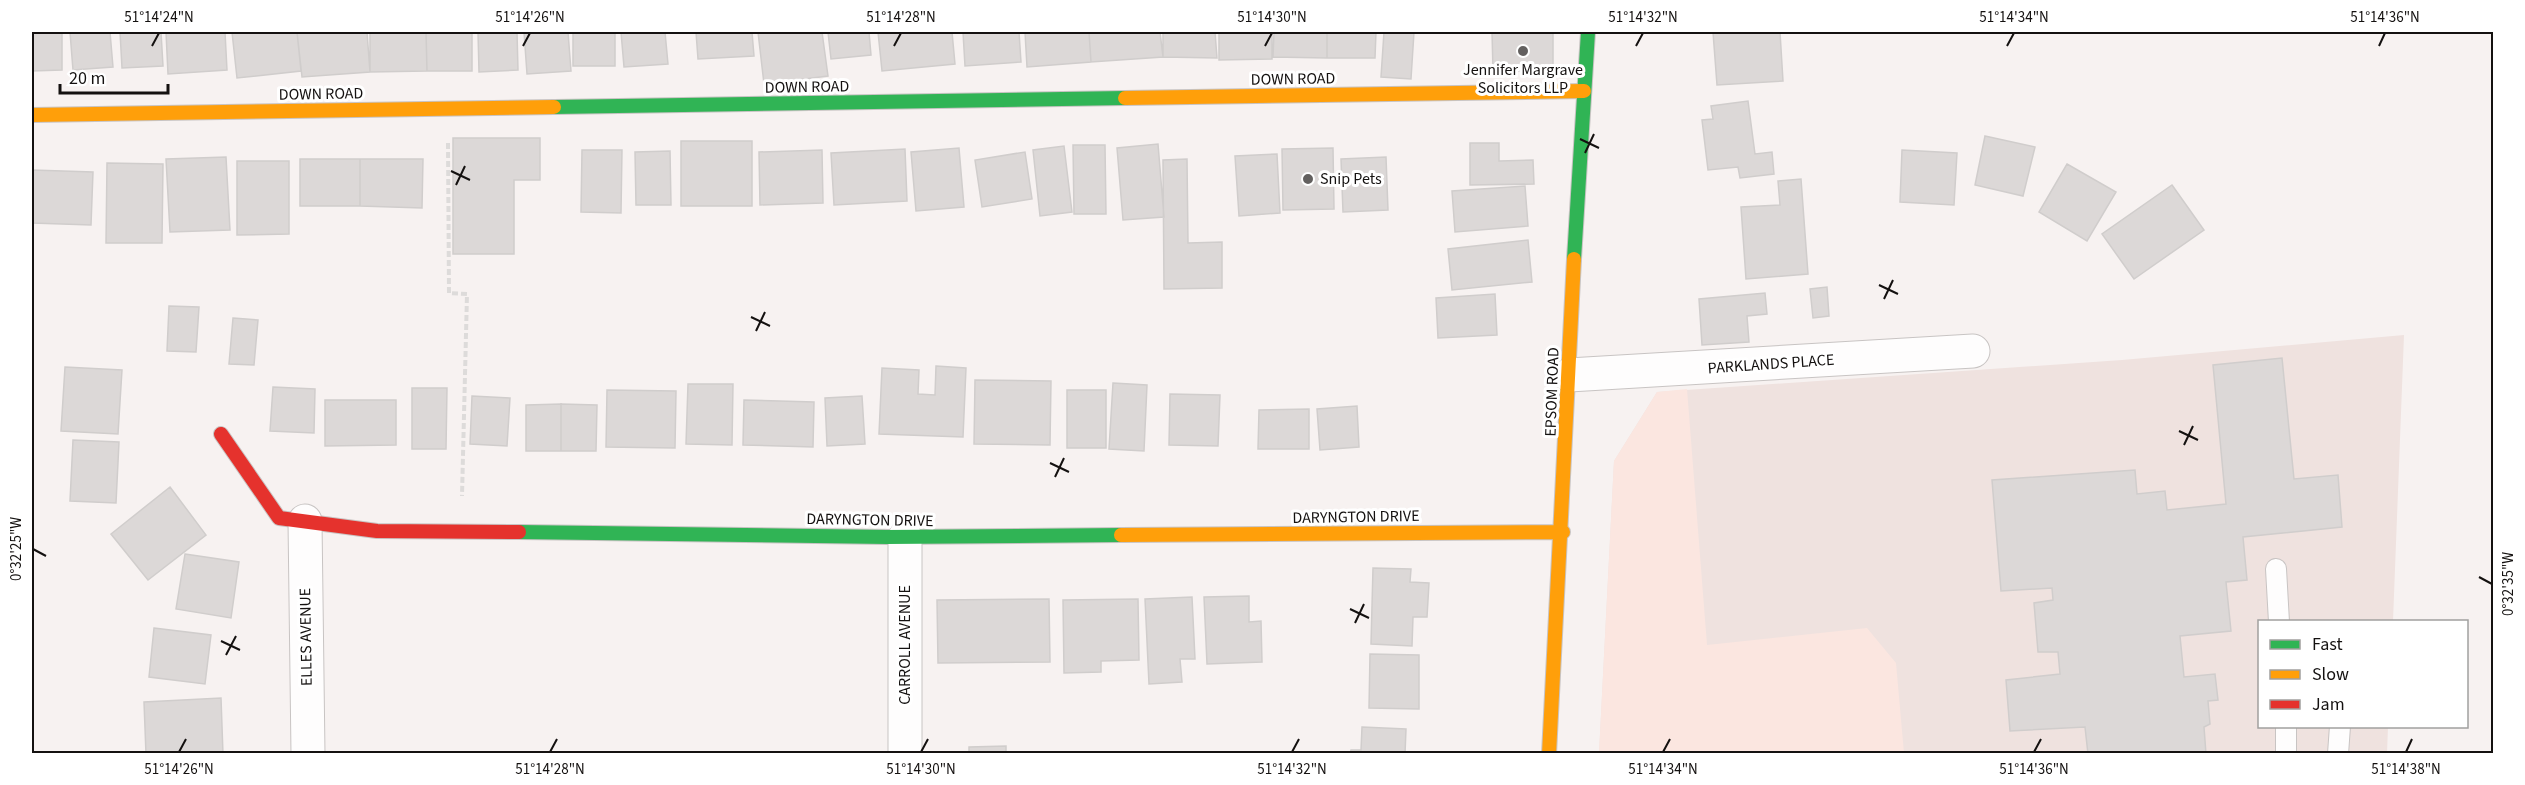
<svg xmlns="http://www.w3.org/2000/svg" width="2525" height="785" font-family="'Source Sans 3',sans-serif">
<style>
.built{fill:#efe2df}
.green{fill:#fbe6e0}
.building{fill:#dcd8d7;stroke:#d0cdcc;stroke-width:1.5}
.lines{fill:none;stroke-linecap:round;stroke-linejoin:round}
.lane-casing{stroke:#c8c4c3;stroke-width:22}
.street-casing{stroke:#c8c4c3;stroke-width:35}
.fast-casing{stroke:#c8c4c3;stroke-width:16}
.slow-casing{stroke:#c8c4c3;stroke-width:16}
.jam-casing{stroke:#c8c4c3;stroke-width:16}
.path{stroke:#dddbda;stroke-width:4;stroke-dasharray:6 3;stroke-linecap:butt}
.lane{stroke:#fefdfd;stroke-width:20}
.street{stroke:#fefdfd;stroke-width:33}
.fast{stroke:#30b455;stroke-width:14}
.slow{stroke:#ff9f0a;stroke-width:14}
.jam{stroke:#e5322d;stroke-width:14}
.ticks{fill:none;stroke:#141110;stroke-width:2}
.poi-dot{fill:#63605f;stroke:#fff;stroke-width:2}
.labels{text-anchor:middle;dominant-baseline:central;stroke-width:6;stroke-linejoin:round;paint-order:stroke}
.poi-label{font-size:16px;fill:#141110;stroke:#fff}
.street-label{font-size:16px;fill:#141110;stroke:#fff}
.neatline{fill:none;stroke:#141110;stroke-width:2}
.ticks-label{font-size:15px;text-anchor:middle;fill:#141110}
</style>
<rect width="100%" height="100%" fill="#f7f2f1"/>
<path class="built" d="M2404,335L2393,621L2260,622V726L2388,727L2387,753L1599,754L1614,461L1657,392L2122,360Z"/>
<path class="green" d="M1687,389L1707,645L1867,628L1896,663L1904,753H1599L1614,461L1657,392Z"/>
<path class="building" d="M32,32H62V70L32,71Z
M70,32H110L113,67L73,70Z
M120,32H161L163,66L122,68Z
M166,32H225L227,70L168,74Z
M232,32H297L301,71L237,78Z
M297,32H367L370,72L302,77Z
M370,32H426L427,71L370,72Z
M426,32H472V71H427Z
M478,32H517L518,70L479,72Z
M524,32H568L571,71L527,74Z
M573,32H615V66H573Z
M621,32H665L668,64L624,67Z
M696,32H752L754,56L698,59Z
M758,32H822L828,76L764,84Z
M828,32H869L871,55L831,59Z
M878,32H952L955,64L882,71Z
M963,32H1019L1021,62L965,66Z
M1025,32H1089L1091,62L1027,67Z
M1089,32H1160L1163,57L1091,62Z
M1163,32H1215L1217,58L1163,57Z
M1219,32H1272V59L1219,60Z
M1274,32H1327V58L1273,57Z
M1327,32H1376L1375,58H1327Z
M1384,32H1414L1411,79L1381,77Z
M1492,32H1553V71H1493Z
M1713,32H1780L1783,81L1717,85Z
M1748,101L1755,154L1772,152L1774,174L1740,178L1738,167L1708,170L1702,120L1713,119L1711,106Z
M1985,136L2035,147L2023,196L1975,185Z
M453,138H540V180H514V254H453Z
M681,141H752V206H681Z
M1470,143H1499V161L1533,160L1534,184L1470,185Z
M1158,144L1164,217L1123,220L1117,148Z
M1073,145H1105L1106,214H1074Z
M1064,146L1072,212L1040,216L1033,150Z
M959,148L964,207L916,211L911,152Z
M1333,148L1334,209L1283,210L1282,149Z
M905,149L907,201L834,205L831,153Z
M582,150H622L621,213L581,212Z
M822,150L823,203L760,205L759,152Z
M1902,150L1957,153L1954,205L1900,202Z
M670,151L671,205H636L635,152Z
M1025,152L1032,199L982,207L975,160Z
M1277,154L1280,213L1239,216L1235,156Z
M226,157L230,230L170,232L166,159Z
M1386,157L1388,210L1343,212L1341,159Z
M300,159H360V206H300Z
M360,159H423L422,208L360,206Z
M1187,159L1188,243L1222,242V288L1164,289L1163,160Z
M237,161H289V234L237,235Z
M107,163L163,164L162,243H106Z
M2067,164L2116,192L2087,241L2039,212Z
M32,170L93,172L91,225L32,223Z
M1801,179L1808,274L1746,279L1741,207L1780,205L1778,181Z
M2172,185L2204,230L2134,279L2102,234Z
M1525,186L1528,226L1455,232L1452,191Z
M1528,240L1532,282L1452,290L1448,249Z
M1827,287L1829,316L1813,318L1810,289Z
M1765,293L1767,314L1747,316L1749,342L1702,345L1699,299Z
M1495,294L1497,335L1438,338L1436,298Z
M169,306L199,307L196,352L167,351Z
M233,318L258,320L254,365L229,364Z
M2282,358L2294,479L2338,475L2342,527L2243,537L2247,580L2226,582L2231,631L2180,636L2184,677L2215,674L2218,700L2208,701L2210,724L2204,727L2206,754H2088L2085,727L2010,731L2006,680L2060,674L2058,652H2038L2034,603L2053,600L2052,588L2001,591L1992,480L2135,470L2137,494L2165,491L2167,510L2226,504L2213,365Z
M936,366L966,368L963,437L879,434L882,368L919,370L918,394L935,395Z
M65,367L122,370L118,434L61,431Z
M975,380L1051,381L1050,445L974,444Z
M1113,383L1147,385L1144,451L1109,449Z
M688,384H733L732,445L686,444Z
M273,387L315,389L314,433L270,431Z
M412,388H447L446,449H412Z
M607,390L676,391L675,448L606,447Z
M1067,390H1106V448H1067Z
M1170,394L1220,395L1218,446L1169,445Z
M472,396L510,398L507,446L470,444Z
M862,396L865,444L827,446L825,398Z
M325,400H396V445L325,446Z
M744,400L814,402L813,447L743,445Z
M561,404V451H526V405Z
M561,404L597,405L596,451H561Z
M1357,406L1359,447L1320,450L1317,409Z
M1309,409V449H1258L1259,410Z
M73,440L119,442L116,503L70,501Z
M170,487L206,535L148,580L111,534Z
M185,554L239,562L231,618L176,609Z
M1373,568L1411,569L1410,582L1429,583L1427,617H1413L1412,646L1371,644Z
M1249,596V622L1261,621L1262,662L1207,664L1204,597Z
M1192,597L1195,659H1180L1182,682L1149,684L1145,599Z
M1049,599L1050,662L938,663L937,600Z
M1138,599L1139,660L1101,661V672L1064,673L1063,600Z
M154,628L211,635L205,684L149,677Z
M1370,654L1419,655V709L1369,708Z
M221,698L223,754H146L144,702Z
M1362,727L1406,729L1405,754H1350L1351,750H1361Z
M1006,746V754H969V747Z"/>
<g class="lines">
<g class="lane-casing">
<path id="lane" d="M2276,569L2279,622
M2286,726V754
M2338,754L2340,726"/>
</g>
<g class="street-casing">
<path id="street" d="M1569,375L1973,351
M305,521L308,754
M905,537V754"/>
</g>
<g class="fast-casing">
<path id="fast" d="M554,107L1125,98
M1574,259L1588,32
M519,532L887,537L1121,535"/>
</g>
<g class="slow-casing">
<path id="slow" d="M1125,98L1584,91
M32,115L554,107
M1121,535L1563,532
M1549,754L1574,259"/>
</g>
<g class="jam-casing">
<path id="jam" d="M221,434L279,518L377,531L519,532"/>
</g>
<path class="path" d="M448,143L449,293L467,294L462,496"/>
<use href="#lane" class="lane"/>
<use href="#street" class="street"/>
<use href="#fast" class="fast"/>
<use href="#slow" class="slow"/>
<use href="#jam" class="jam"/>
</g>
<path class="ticks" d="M152,46L159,33M523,46L530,33M894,46L901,33M1265,46L1272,33M1636,46L1643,33M2007,46L2014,33M2379,46L2385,33M1580,139L1599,148M1585,153L1594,134M451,171L470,180M456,185L465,166M1879,285L1898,294M1884,299L1893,280M751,317L770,326M756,331L765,312M2179,431L2198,440M2184,445L2193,426M1050,463L1069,472M1055,477L1064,458M33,549L46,556M2479,577L2492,584M1350,609L1369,618M1355,623L1364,604M221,641L240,650M226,655L236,636M179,752L186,739M550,752L557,739M921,752L928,739M1292,752L1299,739M1663,752L1670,739M2034,752L2041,739M2406,752L2412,739"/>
<g class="poi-dot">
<circle cx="1523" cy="51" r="6"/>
<circle cx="1308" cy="179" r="6"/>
</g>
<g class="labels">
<g class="poi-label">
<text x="1523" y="70">Jennifer Margrave<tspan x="1523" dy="18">Solicitors LLP</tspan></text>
<text x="1320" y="179" text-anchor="start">Snip Pets</text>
</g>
<g class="street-label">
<text transform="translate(1293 79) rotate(-1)">DOWN ROAD</text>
<text transform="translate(807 87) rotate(-1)">DOWN ROAD</text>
<text transform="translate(321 94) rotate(-1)">DOWN ROAD</text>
<text transform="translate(1771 364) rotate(-4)">PARKLANDS PLACE</text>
<text transform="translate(1552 392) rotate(-88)">EPSOM ROAD</text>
<text transform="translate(1356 517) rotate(-1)">DARYNGTON DRIVE</text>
<text transform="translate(870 520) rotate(1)">DARYNGTON DRIVE</text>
<text transform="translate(306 637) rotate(-91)">ELLES AVENUE</text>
<text transform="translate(905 645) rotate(-90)">CARROLL AVENUE</text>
</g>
</g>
<rect width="2525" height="785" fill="none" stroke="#ffffff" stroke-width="66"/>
<rect x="2258" y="620" width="210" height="108" fill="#ffffff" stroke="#a1a09f" stroke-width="1.5"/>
<rect x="2270" y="640" width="30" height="9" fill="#30b455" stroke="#a1a09f" stroke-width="1.5"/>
<text x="2312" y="650" font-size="18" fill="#141110">Fast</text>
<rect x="2270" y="670" width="30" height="9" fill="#ff9f0a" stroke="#a1a09f" stroke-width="1.5"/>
<text x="2312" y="680" font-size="18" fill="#141110">Slow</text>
<rect x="2270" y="700" width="30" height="9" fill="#e5322d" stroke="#a1a09f" stroke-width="1.5"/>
<text x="2312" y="710" font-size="18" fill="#141110">Jam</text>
<path d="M60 84v9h108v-9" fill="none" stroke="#141110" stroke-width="3"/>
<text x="69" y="84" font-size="18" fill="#141110" stroke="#ffffff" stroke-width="4.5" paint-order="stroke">20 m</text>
<rect x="33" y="33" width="2459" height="719" class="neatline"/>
<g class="ticks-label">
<text x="159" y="22">51°14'24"N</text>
<text x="530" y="22">51°14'26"N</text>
<text x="901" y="22">51°14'28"N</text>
<text x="1272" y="22">51°14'30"N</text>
<text x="1643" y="22">51°14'32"N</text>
<text x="2014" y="22">51°14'34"N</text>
<text x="2385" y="22">51°14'36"N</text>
<text transform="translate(16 549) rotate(-90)" y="5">0°32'25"W</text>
<text transform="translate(2508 584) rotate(-90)" y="5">0°32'35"W</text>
<text x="179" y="774">51°14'26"N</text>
<text x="550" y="774">51°14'28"N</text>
<text x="921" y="774">51°14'30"N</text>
<text x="1292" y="774">51°14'32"N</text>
<text x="1663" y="774">51°14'34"N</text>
<text x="2034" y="774">51°14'36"N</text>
<text x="2406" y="774">51°14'38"N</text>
</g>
</svg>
